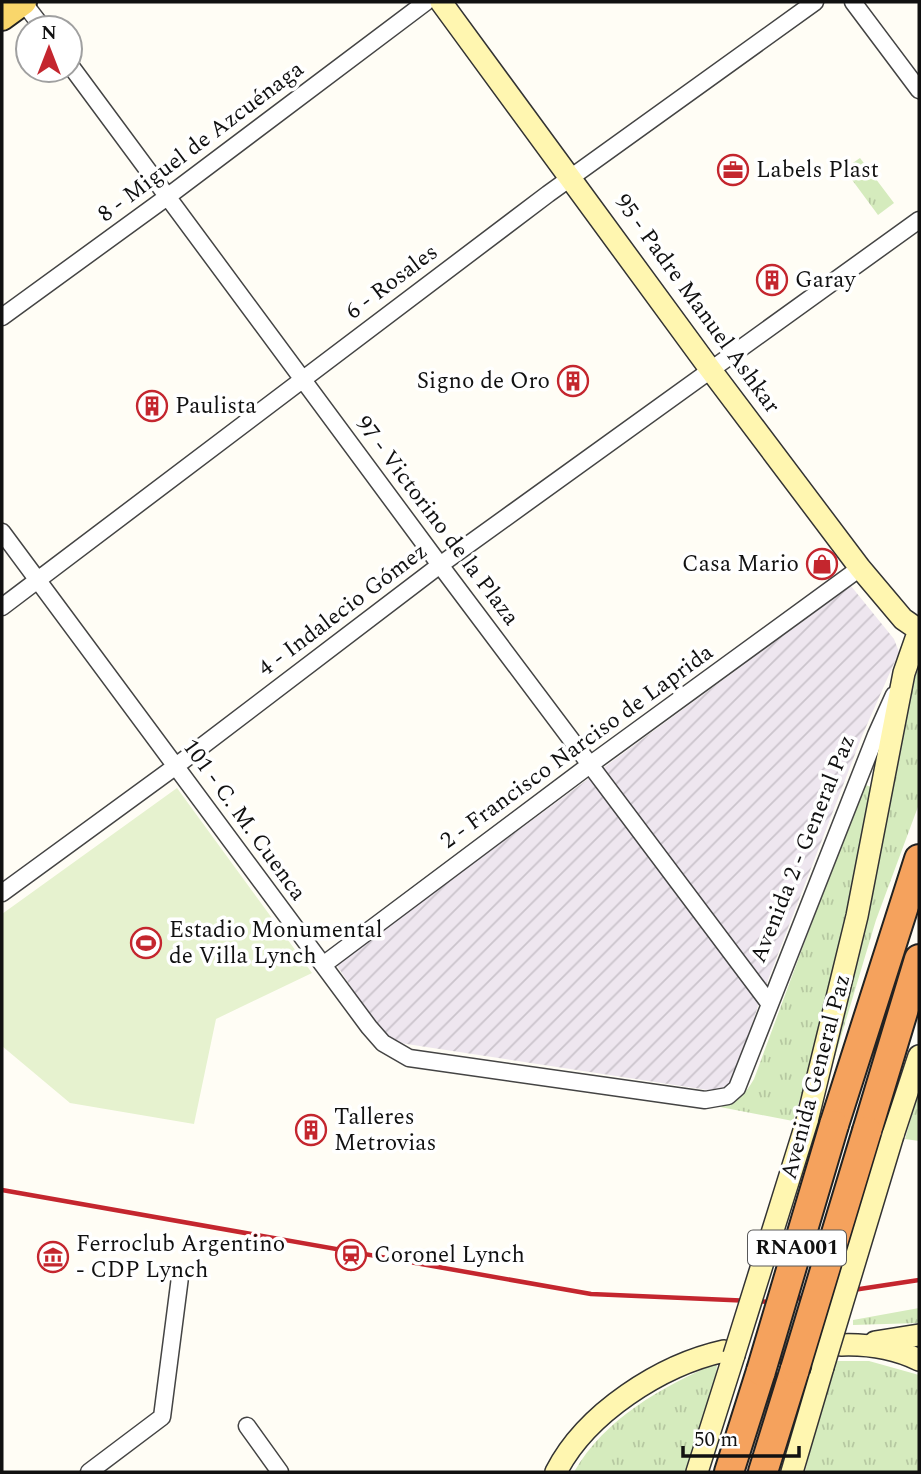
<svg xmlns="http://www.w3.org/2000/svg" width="921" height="1474" font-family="Spectral,serif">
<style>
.industrial{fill:url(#industrial-furrows)}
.grass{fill:url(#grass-tufts)}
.pitch{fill:#e6f2cf}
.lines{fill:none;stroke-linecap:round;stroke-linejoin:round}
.secondary-tunnel{stroke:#dbdad3;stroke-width:21;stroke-dasharray:21 10;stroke-linecap:butt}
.street-casing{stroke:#444;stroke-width:19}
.secondary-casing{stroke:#333;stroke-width:24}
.primary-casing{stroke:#222;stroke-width:28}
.highway-casing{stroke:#222;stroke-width:32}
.street{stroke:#fff;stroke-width:16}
.secondary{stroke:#fff6b0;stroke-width:21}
.primary{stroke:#f9d66b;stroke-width:24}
.highway{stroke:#f5a25d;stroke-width:28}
.rail{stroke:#c4262e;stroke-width:4.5}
.secondary-bridge-casing{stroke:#333;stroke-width:24;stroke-linecap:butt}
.highway-bridge-casing{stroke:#222;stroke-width:32;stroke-linecap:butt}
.secondary-bridge{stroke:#fff6b0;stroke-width:21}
.highway-bridge{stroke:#f5a25d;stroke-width:28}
.labels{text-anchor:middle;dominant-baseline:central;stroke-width:7;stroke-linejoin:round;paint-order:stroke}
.shield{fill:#fff;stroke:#585858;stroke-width:2}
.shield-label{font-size:21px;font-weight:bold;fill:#111}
.street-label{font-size:23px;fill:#111;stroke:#fff}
.poi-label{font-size:23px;fill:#111;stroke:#fff;text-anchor:start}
</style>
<defs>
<pattern id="industrial-furrows" width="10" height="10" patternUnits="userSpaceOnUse" patternTransform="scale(1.75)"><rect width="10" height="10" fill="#eee6ef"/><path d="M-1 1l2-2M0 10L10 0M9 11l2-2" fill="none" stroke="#cbc4cc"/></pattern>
<pattern id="grass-tufts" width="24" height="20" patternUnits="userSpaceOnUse" patternTransform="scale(1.75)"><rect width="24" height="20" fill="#d5ebbd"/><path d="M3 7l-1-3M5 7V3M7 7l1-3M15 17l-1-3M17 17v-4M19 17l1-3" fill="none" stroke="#b6c8a1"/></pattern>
</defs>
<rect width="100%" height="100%" fill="#fffdf5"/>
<path class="industrial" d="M851,586L894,639L899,652L862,736L758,1006L732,1085L714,1091L400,1043L382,1034L336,964Z"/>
<path class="grass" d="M860,158L894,203L878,215L844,169Z
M919,668V804L876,920L831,1070L861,940L912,683Z
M863,784L871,787L839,953L813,1058L793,1121L720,1107C737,1100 745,1095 754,1079Z
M919,1090V1141L905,1139Z
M919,1308V1323L853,1325V1320Z
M836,1361H869L919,1375V1472H805L812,1441Z
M717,1363L716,1379L688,1472H574C605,1418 662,1387 717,1363Z"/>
<path class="pitch" d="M177,788L312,973L216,1019L194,1124L70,1103L2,1046V914Z"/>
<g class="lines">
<path class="secondary-tunnel" d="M724,1351L761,1347L841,1345"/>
<g class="street-casing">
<path id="street" d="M23,2L43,28
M853,2L919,90
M70,65L440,565L769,1003
M2,317L167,197L426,2
M2,532L369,1027L383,1043L409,1058L705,1100L728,1096L737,1088L876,735L894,695
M2,607L548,194L815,2
M2,893L176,766L440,565L919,220
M323,965L591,764L860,568
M247,1426L280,1472
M89,1472L162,1417L180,1277"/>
</g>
<g class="secondary-casing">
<path id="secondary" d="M441,2L710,369L860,568L903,619L919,630
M807,1121L857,916L904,673L919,630
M893,1135L919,1056
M875,1342L919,1335
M841,1345C868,1344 894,1348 919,1360
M556,1472C586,1413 661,1365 724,1351
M697,1472L734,1355
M792,1472L823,1367"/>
</g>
<g class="primary-casing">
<path id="primary" d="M2,18L24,2"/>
</g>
<g class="highway-casing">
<path id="highway" d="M834,1125L919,859
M867,1131L919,959
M729,1472L761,1371
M763,1472L795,1369"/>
</g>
<use href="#street" class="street"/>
<use href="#secondary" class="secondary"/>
<use href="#primary" class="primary"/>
<use href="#highway" class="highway"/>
<path class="rail" d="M2,1190L591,1294L774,1302L919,1280"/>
<g class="secondary-bridge-casing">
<path id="secondary-bridge" d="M734,1355L807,1121
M823,1367L893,1135"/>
</g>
<g class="highway-bridge-casing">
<path id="highway-bridge" d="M795,1369L867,1131
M761,1371L834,1125"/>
</g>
<use href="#secondary-bridge" class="secondary-bridge"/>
<use href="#highway-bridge" class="highway-bridge"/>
</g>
<defs>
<g id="office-ring" transform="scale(1.575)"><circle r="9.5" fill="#fff" stroke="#c4262e" stroke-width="1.5"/><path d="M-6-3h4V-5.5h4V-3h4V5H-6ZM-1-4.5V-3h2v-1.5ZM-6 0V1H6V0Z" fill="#c4262e"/></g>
<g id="building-ring" transform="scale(1.575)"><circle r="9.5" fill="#fff" stroke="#c4262e" stroke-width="1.5"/><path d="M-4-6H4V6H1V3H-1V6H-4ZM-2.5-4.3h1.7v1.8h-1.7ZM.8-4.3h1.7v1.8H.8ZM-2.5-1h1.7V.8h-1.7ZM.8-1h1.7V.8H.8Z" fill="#c4262e"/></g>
<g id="shop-ring" transform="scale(1.575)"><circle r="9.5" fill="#fff" stroke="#c4262e" stroke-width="1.5"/><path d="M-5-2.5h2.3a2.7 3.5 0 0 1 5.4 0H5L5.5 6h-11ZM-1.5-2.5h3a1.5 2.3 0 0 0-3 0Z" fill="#c4262e"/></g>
<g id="stadium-ring" transform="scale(1.575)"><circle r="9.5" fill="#fff" stroke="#c4262e" stroke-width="1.5"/><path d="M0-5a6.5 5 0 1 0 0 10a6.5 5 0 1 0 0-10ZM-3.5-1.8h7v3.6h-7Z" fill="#c4262e"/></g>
<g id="station-ring" transform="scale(1.575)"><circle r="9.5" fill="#fff" stroke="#c4262e" stroke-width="1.5"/><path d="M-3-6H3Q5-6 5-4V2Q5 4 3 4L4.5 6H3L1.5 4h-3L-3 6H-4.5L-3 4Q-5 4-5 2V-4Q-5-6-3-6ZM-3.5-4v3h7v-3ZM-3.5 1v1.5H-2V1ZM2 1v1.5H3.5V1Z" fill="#c4262e"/></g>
<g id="museum-ring" transform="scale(1.575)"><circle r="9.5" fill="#fff" stroke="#c4262e" stroke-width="1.5"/><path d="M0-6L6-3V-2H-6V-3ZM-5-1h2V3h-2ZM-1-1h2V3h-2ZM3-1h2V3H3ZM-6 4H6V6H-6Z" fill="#c4262e"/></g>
</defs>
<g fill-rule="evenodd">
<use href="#office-ring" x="733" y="170"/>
<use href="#building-ring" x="772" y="280"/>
<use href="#building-ring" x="573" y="381"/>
<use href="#building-ring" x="152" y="406"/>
<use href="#shop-ring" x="822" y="564"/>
<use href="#stadium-ring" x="146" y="943"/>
<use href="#building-ring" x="311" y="1130"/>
<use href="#station-ring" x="351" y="1255"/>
<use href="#museum-ring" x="53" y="1257"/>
</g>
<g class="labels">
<rect class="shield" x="748" y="1230.5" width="98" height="35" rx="5"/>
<g class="shield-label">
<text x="797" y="1248">RNA001</text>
</g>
<g class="street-label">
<text transform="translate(201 142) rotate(-37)">8 - Miguel de Azcuénaga</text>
<text transform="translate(392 282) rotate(-37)">6 - Rosales</text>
<text transform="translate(697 304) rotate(54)">95 - Padre Manuel Ashkar</text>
<text transform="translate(437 521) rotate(53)">97 - Victorino de la Plaza</text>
<text transform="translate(343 610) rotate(-37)">4 - Indalecio Gómez</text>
<text transform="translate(577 747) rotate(-36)">2 - Francisco Narciso de Laprida</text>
<text transform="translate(244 820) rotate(54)">101 - C. M. Cuenca</text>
<text transform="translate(803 849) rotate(-68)">Avenida 2 - General Paz</text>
<text transform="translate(816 1077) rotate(-75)">Avenida General Paz</text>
</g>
<g class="poi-label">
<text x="756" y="170">Labels Plast</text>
<text x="795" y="280">Garay</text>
<text x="550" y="381" text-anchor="end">Signo de Oro</text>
<text x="175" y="406">Paulista</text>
<text x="799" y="564" text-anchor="end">Casa Mario</text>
<text x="169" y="930">Estadio Monumental<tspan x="169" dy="26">de Villa Lynch</tspan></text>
<text x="334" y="1117">Talleres<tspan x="334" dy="26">Metrovias</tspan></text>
<text x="76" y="1244">Ferroclub Argentino<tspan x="76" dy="26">- CDP Lynch</tspan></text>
<text x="374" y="1255">Coronel Lynch</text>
</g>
</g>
<rect width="921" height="1474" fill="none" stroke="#111111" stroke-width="7"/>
<g transform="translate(49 49)"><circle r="33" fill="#ffffff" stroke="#a0a0a0" stroke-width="2"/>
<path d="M0-5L12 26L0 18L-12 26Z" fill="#c4262e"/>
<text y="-10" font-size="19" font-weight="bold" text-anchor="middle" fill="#111111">N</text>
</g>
<path d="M683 1446v10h116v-10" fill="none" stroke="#111111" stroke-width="3.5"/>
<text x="694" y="1446" font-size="21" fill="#111111" stroke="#ffffff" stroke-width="5" paint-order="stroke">50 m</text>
</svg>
